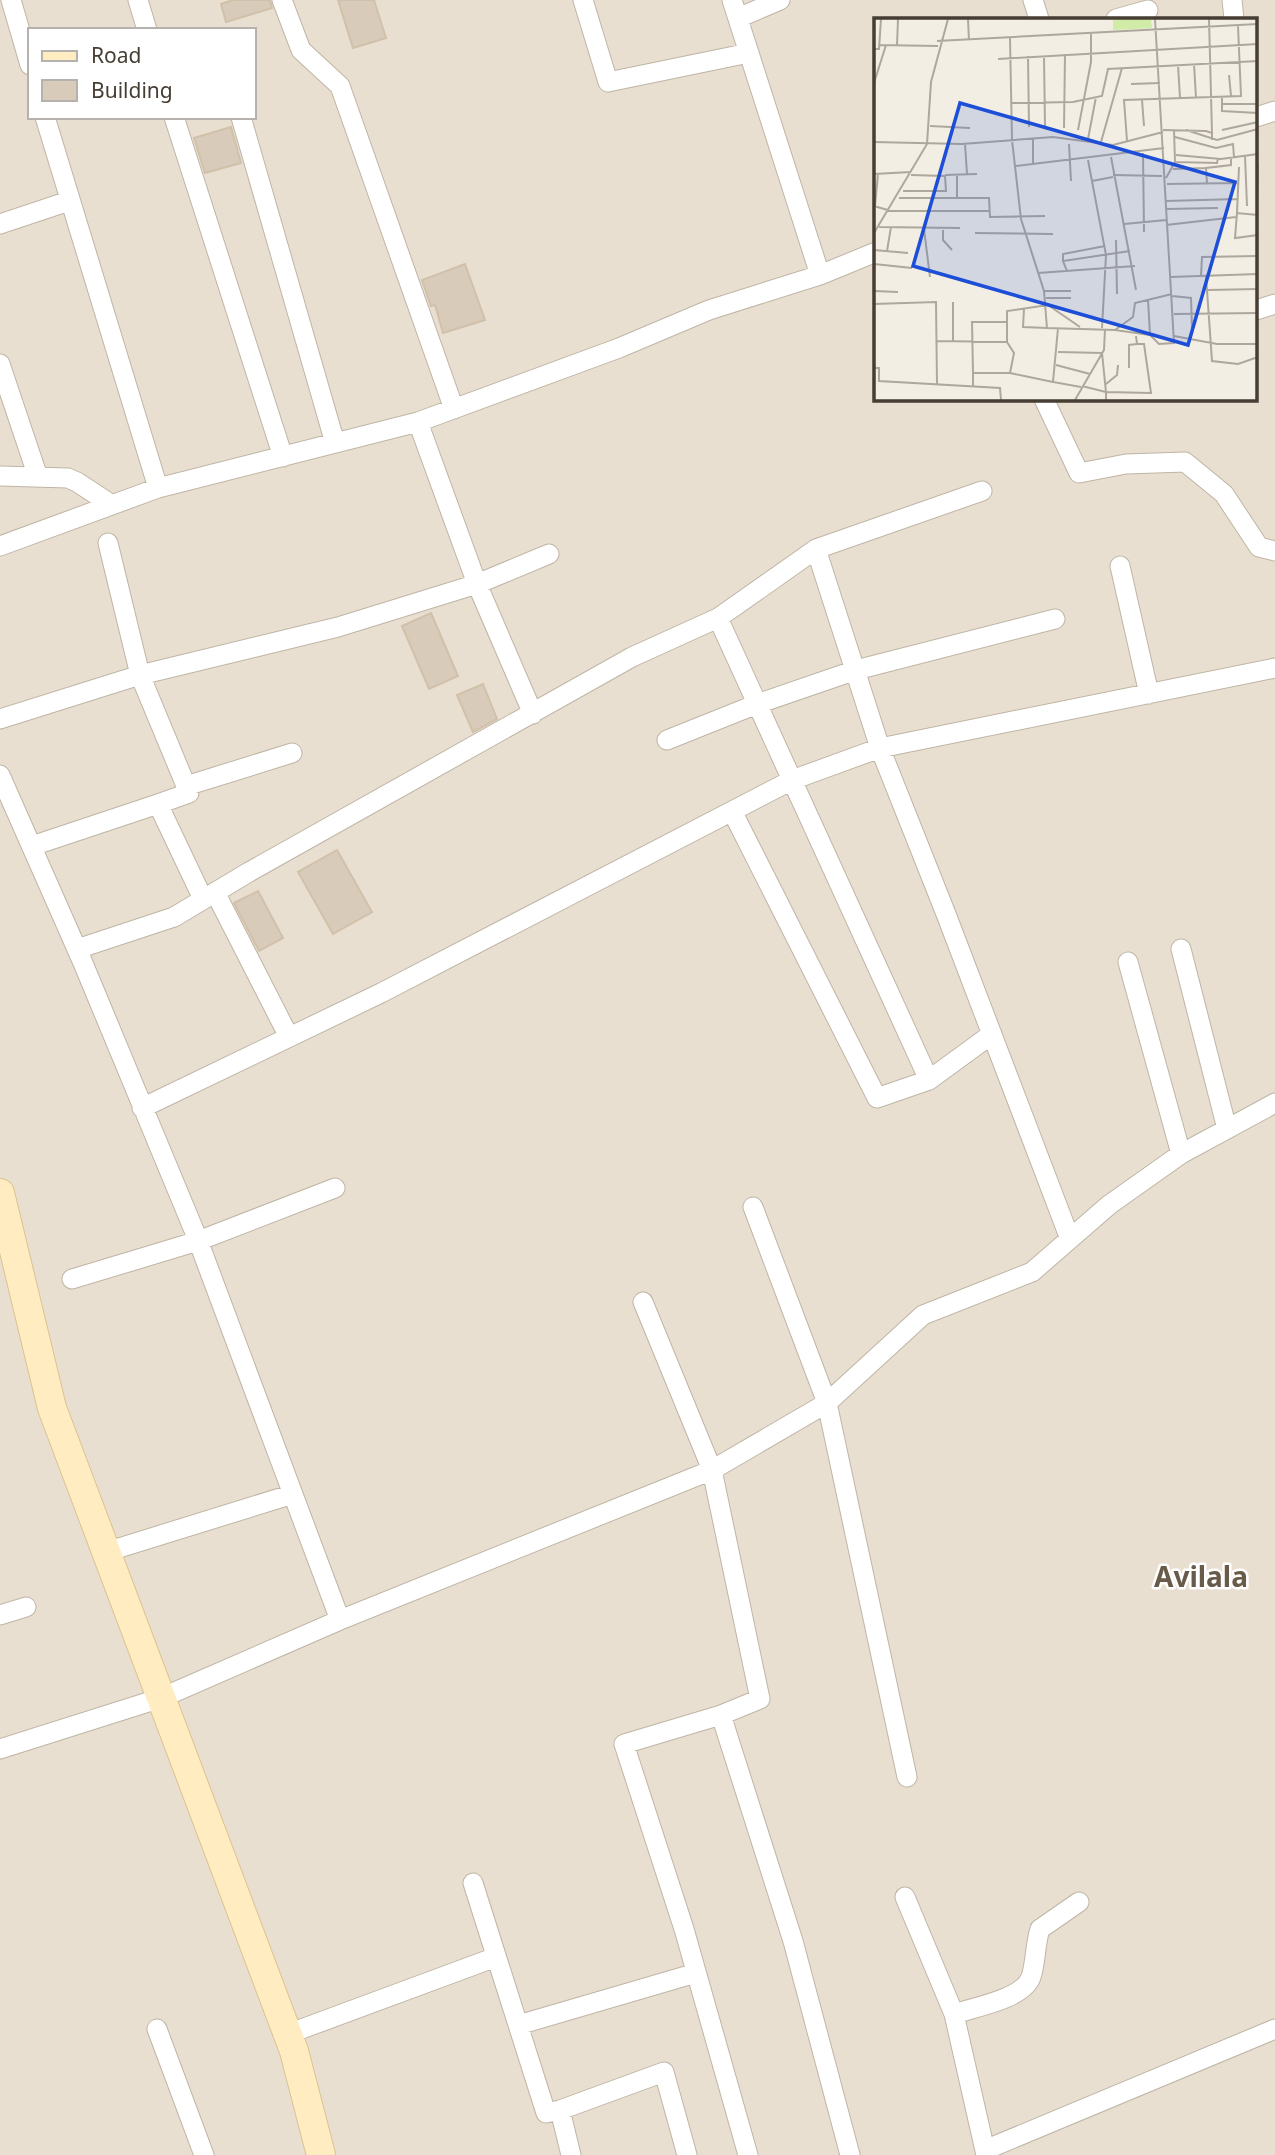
<svg xmlns="http://www.w3.org/2000/svg" width="1275" height="2155" font-family="'Noto Sans',sans-serif">
<style>
.residential{fill:#e8dfd0;fill-rule:evenodd}
.building{fill:#d9cbba;stroke:#d1c0aa;stroke-width:2}
.lines{fill:none;stroke-linecap:round;stroke-linejoin:round}
.street-casing{stroke:#bfb5a5;stroke-width:21}
.secondary-casing{stroke:#dbc390;stroke-width:30}
.street{stroke:#fff;stroke-width:19}
.secondary{stroke:#ffedc1;stroke-width:28}
.labels{text-anchor:middle;dominant-baseline:central;stroke-width:5;stroke-linejoin:round;paint-order:stroke}
.quarter-label{font-size:28px;font-weight:bold;fill:#695b49;stroke:#fff}
.inset-road{fill:none;stroke:#aea79d;stroke-width:2}
.view{fill:#1d4ed8;fill-opacity:0.15;stroke:#1d4ed8;stroke-width:3.5}
.inset-edge{fill:none;stroke:#463d33;stroke-width:3.5}
</style>
<rect width="100%" height="100%" fill="#f3eee3"/>
<path class="residential" d="M0,0H1275V2155H0ZM876,19H1256V399H876ZM30,30H254V117H30Z"/>
<path class="building" d="M233,0H270L272,8L226,22L221,4Z
M338,0H374L386,38L353,48Z
M231,127L241,163L205,173L194,138Z
M465,264L485,320L443,333L435,305L431,306L422,280Z
M431,613L458,676L429,689L402,626Z
M483,684L497,719L473,732L457,695Z
M337,850L372,912L333,934L298,872Z
M258,891L283,938L259,951L234,903Z"/>
<g class="lines">
<g class="street-casing">
<path id="street" d="M11,0L30,65
M138,0L147,30
M282,0L301,50L340,86L454,409
M583,0L608,82L749,53
M732,0L820,275
M1033,0L1039,19
M1232,0L1234,19
M738,18L780,0
M1116,19L1148,10
M45,117L158,488
M174,117L283,457
M241,117L335,443
M1256,117L1275,111
M0,224L69,201
M1256,310L1275,304
M0,364L38,477
M1044,399L1079,473L1126,464L1185,462L1224,494L1259,547L1275,551
M418,422L477,584L533,714
M0,476L68,478L77,482L112,505
M108,543L140,675L189,793L158,804L203,899
M0,546L158,488L418,422L619,348L709,310L820,275L876,252
M816,549L880,748L946,914L1070,1239
M1120,566L1149,694
M718,618L929,1080L992,1034
M0,719L140,675L338,627L477,584L549,554
M667,740L757,704L856,670L1055,619
M0,775L83,963L196,1235L340,1620
M186,786L292,753
M732,811L877,1098L929,1080
M32,846L158,804
M215,892L289,1037
M77,949L174,917L249,872L632,657L718,618L816,549L982,491
M1181,949L1227,1129
M1128,962L1181,1154
M142,1108L381,993L792,780L880,748L1275,668
M753,1207L827,1403L907,1777
M72,1279L198,1241L335,1188
M643,1302L712,1470L760,1699L721,1715L624,1744L684,1929L748,2155
M106,1552L293,1494
M0,1615L26,1607
M721,1715L793,1941L850,2155
M0,1749L161,1698L340,1620L712,1470L827,1403L923,1315L1032,1272L1109,1205L1181,1154L1275,1103
M473,1883L546,2113L560,2110
M905,1897L954,2014L986,2155
M954,2014C975,2007 1023,1999 1031,1977C1036,1962 1035,1944 1040,1929L1079,1902
M518,2025L696,1973
M157,2029L204,2155
M288,2034L496,1957
M985,2150L1275,2029
M571,2155L560,2110L664,2072L687,2155"/>
</g>
<g class="secondary-casing">
<path id="secondary" d="M0,1193L52,1408L294,2051L321,2155"/>
</g>
<use href="#street" class="street"/>
<use href="#secondary" class="secondary"/>
</g>
<g class="labels">
<g class="quarter-label">
<text x="1201" y="1576">Avilala</text>
</g>
</g>
<g transform="translate(874 18)">
<rect width="383" height="383" fill="#f3eee3"/>
<path d="M239,1H277L278,10L239,12Z" fill="#d0eca7"/>
<path class="inset-road" d="M94,1L95,23M335,1L338,115M136,20L138,122L147,201L170,273L173,310L241,312L276,317L285,326L300,325L281,1M63,23L384,6M5,27L64,28M23,27L24,1M0,31H5L7,1M154,38L155,109M170,38L171,109M124,41L384,26M320,46L322,80M304,47L306,80M355,57L357,78M0,65L12,27M257,66L286,65M348,79V93L384,95M268,82L270,108M137,85L199,84L228,78L234,51L384,43M348,86H384M56,108L96,110M190,110L191,36M204,112L217,44V15M289,112L332,113L338,115V122M312,112L343,122L384,111M348,112L384,104M301,119L342,130L359,126L360,139M159,121V147M214,121L222,79M253,123L250,82L367,78L364,8M0,124L88,126L179,119L239,127L289,114M227,124L248,50M91,126L93,156M195,126L197,163M269,135L270,214M302,137L347,141L384,136M371,138L373,188M237,139L262,272M214,142L232,237L228,310M301,144L343,145L344,140M142,148L290,130M299,151L332,150M0,156L37,154M83,156V181M71,157L103,156M239,157L288,158M292,160L301,144L300,112M218,163L239,159M293,166L364,165M333,166L332,150L357,147V140M29,173H72L71,158L37,157M25,180H115L116,199L171,198M292,183L364,181M0,188L17,193H115M1,188L4,156M383,189L384,146M292,191L344,190M363,195L365,149M384,197L363,195L361,220L384,217M250,206L292,202M292,207L362,199M5,209L86,210M50,211L56,259M69,212V222L78,232M0,215L53,126L57,64L74,1M101,215L179,216M242,222L243,276M0,232L34,235M13,233L17,209M189,243V236L231,228M0,246L38,250M193,253L189,243L256,233M164,255L261,248M327,258L328,239L384,238M332,258L338,343L364,346L384,339M296,259L384,256M334,272L384,271M0,273L24,274M170,273H197M298,278L317,280L318,310M172,280H197M274,282L276,316M79,284V324M0,286L62,284L63,366M150,291L149,309L173,310M300,296L384,295M184,310L179,364L207,369M241,312L259,299L261,285L298,276M300,318L343,326H384M63,323L133,324M184,334L228,335L232,374L277,375L270,326H263L262,318M182,347L216,356M0,350H5V363L126,370L127,382M255,350V327L263,326M99,355L98,304H133M136,355L179,364M232,366L243,357L244,347M99,368V355H136L140,335L133,324V293L174,287L206,309M208,368L232,374V382M201,382L230,332L231,311"/>
<path class="view" d="M86,85L361,164L314,327L39,248Z"/>
<rect width="383" height="383" class="inset-edge"/>
</g>
<rect x="28" y="28" width="228" height="91" fill="#ffffff" stroke="#b5b1ad" stroke-width="2"/>
<rect x="42" y="51" width="35" height="10" fill="#ffedc1" stroke="#b5b1ad" stroke-width="2"/>
<text x="91" y="63" font-size="21" fill="#463d33">Road</text>
<rect x="42" y="80" width="35" height="21" fill="#d9cbba" stroke="#b5b1ad" stroke-width="2"/>
<text x="91" y="98" font-size="21" fill="#463d33">Building</text>
</svg>
